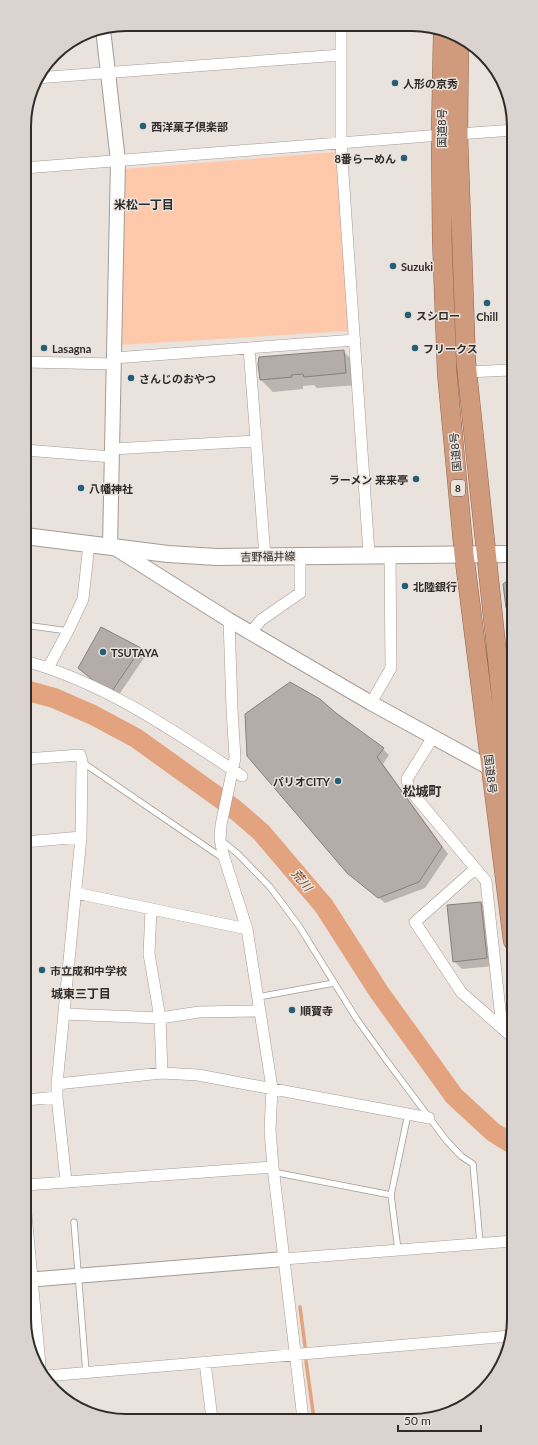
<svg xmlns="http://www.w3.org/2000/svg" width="538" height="1445" font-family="Lato,'Noto Sans JP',sans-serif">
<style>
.green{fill:#fec9ab}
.shadow{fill:#0003}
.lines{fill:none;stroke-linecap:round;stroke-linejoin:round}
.stream{stroke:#e4a37f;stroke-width:3.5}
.river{stroke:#e4a37f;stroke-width:20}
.building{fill:#b4aca8;stroke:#88807c}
.service-casing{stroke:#a39b97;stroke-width:7}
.minor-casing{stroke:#a39b97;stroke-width:12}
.tertiary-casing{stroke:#a39b97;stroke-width:16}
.secondary-casing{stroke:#a39b97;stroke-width:18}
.trunk-casing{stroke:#90634a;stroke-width:20}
.service{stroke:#fff;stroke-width:5.5}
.minor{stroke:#fff;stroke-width:11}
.tertiary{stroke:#fff;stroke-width:14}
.secondary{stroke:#fff;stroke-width:16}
.trunk{stroke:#d09a7c;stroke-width:19}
.poi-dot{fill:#245e77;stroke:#eae2dd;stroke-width:1.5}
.labels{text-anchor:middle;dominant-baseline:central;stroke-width:3;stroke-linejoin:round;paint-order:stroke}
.shield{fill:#eae2dd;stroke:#676360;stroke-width:1}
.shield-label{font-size:10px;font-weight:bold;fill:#2f2c2a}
.poi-label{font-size:11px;font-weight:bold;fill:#2f2c2a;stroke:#eae2dd;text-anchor:start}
.street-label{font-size:11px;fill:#2f2c2a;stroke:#eae2dd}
.neighbourhood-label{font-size:12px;font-weight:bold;fill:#2f2c2a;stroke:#eae2dd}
.water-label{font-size:12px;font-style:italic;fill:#7e421c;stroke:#eae2dd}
.quarter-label{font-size:13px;font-weight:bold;fill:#2f2c2a;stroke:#eae2dd}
.rim{fill:none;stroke:#2f2c2a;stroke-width:2}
</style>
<rect width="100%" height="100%" fill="#eae2dd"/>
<path class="green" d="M337,152L349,331L120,345L123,169Z"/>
<path class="shadow" d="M343,351L355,363L357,385L317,388L314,385L303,386V389L273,392L261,380Z
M513,578V613L507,607Z
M140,649L146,655L116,699L79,668Z
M335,714L383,749L389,755L383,764L448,854L425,888L385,903L347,872Z
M481,903L489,911L494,966L462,969L454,961Z"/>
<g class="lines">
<path class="stream" d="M300,1307L305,1346
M306,1361L314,1419"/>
<path class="river" d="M25,690L54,698L93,715L136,738L232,807L261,832L324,906L379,992L454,1096L493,1132L514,1145"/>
</g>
<path class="building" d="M344,350L346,373L304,377L303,374L291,375L292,377L260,380L258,364L259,357Z
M513,577V607L506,608L503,584Z
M101,627L141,648L110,694L78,668Z
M290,682L320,699L336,713L384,748L377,757L442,847L419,882L378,898L347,873L247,756L245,714Z
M481,902L487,958L453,962L447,905Z"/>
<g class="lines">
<g class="service-casing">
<path id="service" d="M25,625L68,631
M82,762L224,859
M222,841L238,854L270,887L299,926L356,1018L384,1057L446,1140L461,1156L473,1164L480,1243
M258,997L334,983
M273,1172L391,1195
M74,1222L86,1372
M398,1250L391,1195L408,1114"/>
</g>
<g class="minor-casing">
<path id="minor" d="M341,25V144L369,554
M36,78L341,55
M458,134L512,130
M24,168L441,135
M249,348L265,557
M114,358L355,340
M25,362L114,364
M467,372L512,370
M112,449L256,441
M25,450L112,457
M229,620L232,709L235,758L221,825L220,839L223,854L247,929L272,1088L270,1130L273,1167L303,1419
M250,633L261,620L300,593V556
M25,661C105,683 174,731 242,776
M48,668L68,631L83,599L89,544
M371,703L391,668L390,554
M433,737L407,779L409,789L486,881L502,1028
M25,759L80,755L82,762L81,837L57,1084V1097L66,1181
M25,842L81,837
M475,869L415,922L461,992L512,1037
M76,893L247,929
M151,909L149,954L160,1018L162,1073
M64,1014L160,1018L199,1012L260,1011
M57,1084L162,1073L198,1075L429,1118
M26,1100L57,1097
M26,1185L273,1167
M26,1214L40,1365
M284,1259L514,1241
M205,1362L212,1419
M46,1376L511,1336"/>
</g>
<g class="tertiary-casing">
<path id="tertiary" d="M103,29L118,161L110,546
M115,548L229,620L371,703L497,772
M26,1280L284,1259"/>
</g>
<g class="secondary-casing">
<path id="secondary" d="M25,536L168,554L217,557L513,554"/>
</g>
<g class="trunk-casing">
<path id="trunk" d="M443,32L441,135L442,238L447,373L464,554L513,941
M459,40L458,134L466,362L513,806"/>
</g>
<use href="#service" class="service"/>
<use href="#minor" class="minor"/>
<use href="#tertiary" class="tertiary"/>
<use href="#secondary" class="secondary"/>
<use href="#trunk" class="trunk"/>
</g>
<g class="poi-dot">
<circle cx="395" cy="83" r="4"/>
<circle cx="143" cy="126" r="4"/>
<circle cx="404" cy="158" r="4"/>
<circle cx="393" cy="266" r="4"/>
<circle cx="487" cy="303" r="4"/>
<circle cx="408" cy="315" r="4"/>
<circle cx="44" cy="348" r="4"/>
<circle cx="415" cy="348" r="4"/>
<circle cx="131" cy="378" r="4"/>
<circle cx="416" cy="479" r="4"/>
<circle cx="81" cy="488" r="4"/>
<circle cx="405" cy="586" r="4"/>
<circle cx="103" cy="652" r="4"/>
<circle cx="338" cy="781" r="4"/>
<circle cx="42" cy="970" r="4"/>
<circle cx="292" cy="1010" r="4"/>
</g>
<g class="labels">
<rect class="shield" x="451" y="480" width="14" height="16" rx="3"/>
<g class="shield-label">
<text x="458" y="488">8</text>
</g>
<g class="poi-label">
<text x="403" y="83">人形の京秀</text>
<text x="151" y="126">西洋菓子倶楽部</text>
<text x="396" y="158" text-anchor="end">8番らーめん</text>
<text x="401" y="266">Suzuki</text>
<text x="416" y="315">スシロー</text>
<text x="487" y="316" text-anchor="middle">Chill</text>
<text x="52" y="348">Lasagna</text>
<text x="423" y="348">フリークス</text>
<text x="139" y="378">さんじのおやつ</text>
<text x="408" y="479" text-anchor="end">ラーメン 来来亭</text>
<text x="89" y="488">八幡神社</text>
<text x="413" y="586">北陸銀行</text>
<text x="111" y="652">TSUTAYA</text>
<text x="330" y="781" text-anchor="end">パリオCITY</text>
<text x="50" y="970">市立成和中学校</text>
<text x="300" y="1010">順寶寺</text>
</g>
<g class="street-label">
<text transform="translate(441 128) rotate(-90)">国道8号</text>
<text transform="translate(455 452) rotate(-95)">国道8号</text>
<text transform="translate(268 556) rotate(-1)">吉野福井線</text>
<text transform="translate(491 774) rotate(83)">国道8号</text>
</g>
<g class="neighbourhood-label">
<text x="144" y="204">米松一丁目</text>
<text x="81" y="993">城東三丁目</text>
</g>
<g class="water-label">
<text transform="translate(302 880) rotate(50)">荒川</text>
</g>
<g class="quarter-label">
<text x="422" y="791">松城町</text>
</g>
</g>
<path d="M0 0H538V1445H0ZM126 31H412A95 95 0 0 1 507 126V1319A95 95 0 0 1 412 1414H126A95 95 0 0 1 31 1319V126A95 95 0 0 1 126 31Z" fill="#dbd3cf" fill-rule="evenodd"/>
<path class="rim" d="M126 31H412A95 95 0 0 1 507 126V1319A95 95 0 0 1 412 1414H126A95 95 0 0 1 31 1319V126A95 95 0 0 1 126 31Z"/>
<path d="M398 1425v6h83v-6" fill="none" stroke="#2f2c2a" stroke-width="2"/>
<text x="404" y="1425" font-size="12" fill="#2f2c2a" stroke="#eae2dd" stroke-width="3" paint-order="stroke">50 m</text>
</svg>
